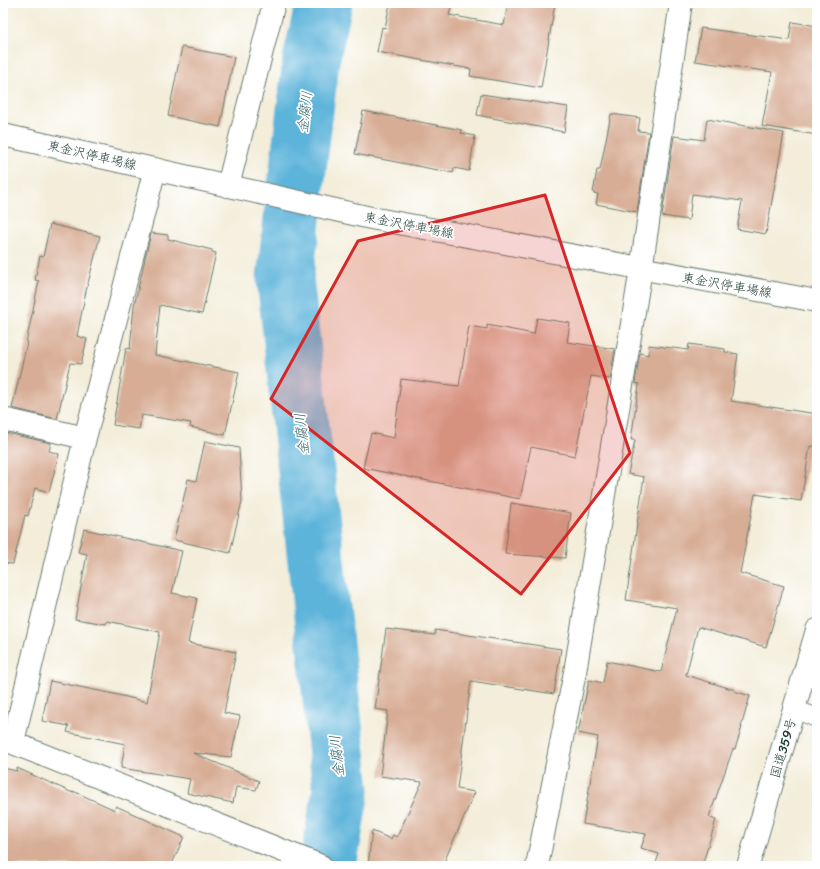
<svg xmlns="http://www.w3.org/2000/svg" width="820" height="869" font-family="Sriracha,'Klee One',sans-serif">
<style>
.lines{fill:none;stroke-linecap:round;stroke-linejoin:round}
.river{stroke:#5db4da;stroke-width:57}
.building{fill:#d8ad95}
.service-casing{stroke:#697b6e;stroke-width:20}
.minor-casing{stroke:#697b6e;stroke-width:24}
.secondary-casing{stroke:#697b6e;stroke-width:24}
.trunk-casing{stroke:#697b6e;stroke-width:24}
.service{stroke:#fff;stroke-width:18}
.minor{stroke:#fff;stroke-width:22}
.secondary{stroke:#fff;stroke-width:22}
.trunk{stroke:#fff;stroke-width:22}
.marked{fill:#d62828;fill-opacity:0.2;stroke:#d62828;stroke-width:3;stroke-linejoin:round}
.labels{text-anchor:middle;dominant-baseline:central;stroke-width:3.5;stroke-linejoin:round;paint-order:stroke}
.street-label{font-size:13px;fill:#1f3d34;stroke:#fff}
.water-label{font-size:14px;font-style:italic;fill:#326166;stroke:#fff}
</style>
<rect width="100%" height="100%" fill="#fff"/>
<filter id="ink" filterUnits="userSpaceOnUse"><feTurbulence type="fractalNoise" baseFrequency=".025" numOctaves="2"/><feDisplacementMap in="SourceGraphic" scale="8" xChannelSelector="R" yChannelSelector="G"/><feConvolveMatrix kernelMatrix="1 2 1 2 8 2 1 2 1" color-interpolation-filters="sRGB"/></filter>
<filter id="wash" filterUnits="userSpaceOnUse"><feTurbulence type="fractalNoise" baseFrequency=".012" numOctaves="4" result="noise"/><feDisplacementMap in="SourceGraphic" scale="16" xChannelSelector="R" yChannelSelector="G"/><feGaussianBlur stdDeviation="0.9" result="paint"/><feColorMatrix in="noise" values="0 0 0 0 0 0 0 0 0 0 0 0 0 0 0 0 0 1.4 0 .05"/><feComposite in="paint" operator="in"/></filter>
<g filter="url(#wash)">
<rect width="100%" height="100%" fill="#f3edd9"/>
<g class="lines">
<path class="river" d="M324,3L311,60L285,278L341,790L328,866"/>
</g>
<g id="blocks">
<path class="building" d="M390,3H452L449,15L504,25L508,3H555L541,88L470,76L471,69L377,52L382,27L385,28Z
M792,22L817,26V135L762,126L772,72L695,61L701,28L789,40Z
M182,47L234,57L220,127L168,116Z
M481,94L568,107L564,132L477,115Z
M363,111L462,130L461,133L475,136L469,171L454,168L453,173L355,154Z
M611,114L640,118L638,131L649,132L637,212L596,204L598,194L593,193L597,170H600Z
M707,119L784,133L766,234L737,229L742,201L692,194L689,220L662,216L674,136L704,140Z
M50,224L100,236L86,291L77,336L87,339L81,364L70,363L57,419L12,408L27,343H26L39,281L35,280L40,256L43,257Z
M151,233L168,235V239L212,250V252L216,253L202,314L160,305L155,355L239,372L225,435L190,427L191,423L142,415L139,429L113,425L126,348L130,349L134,306Z
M537,318L570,323L567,342L615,349L610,379L591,376L575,456L531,447L520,499L363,468L371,433L394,438L401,379L459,386L469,326L487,329V325L534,334Z
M689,344L725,349V352L738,354L731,401L817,414V447L810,446L801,501L755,494L740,573L784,586L766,647L698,627L686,675L735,690L734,691L750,696L741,727H742L735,749H733L709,817L716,820L702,866H655L659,854L641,848L646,834L583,824L598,737L578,733L589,680L603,683L607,661L661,672L677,608L626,600L644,477L628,474L635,440H631L639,384L635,383L640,353L648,355L649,345L688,350Z
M6,433L51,443L49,451L59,454L49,492L35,488L28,516L25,515L13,564L3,563V447Z
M205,441L239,448L242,501L230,553L174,540L188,479L196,481Z
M511,503L571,513L565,558L505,554Z
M84,529L182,551L172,593L197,598L188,643L236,652L224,713L240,716L231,757L193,753L259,781L256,790L236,787L233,803L187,793L190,779L121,768L125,744L67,732L69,726L42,721L50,681L114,694L147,702L160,632L107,621L106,624L75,619L87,554L78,552Z
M386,629L435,635V630L561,649L554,694L471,681L457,789L475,792L444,862L452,866H368L372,831L391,839L393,835L397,837L422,782L380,776L388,711L375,709Z
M3,768L17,771V768L73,793V791L115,810L116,806L184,837L171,866H3Z"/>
</g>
</g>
<g filter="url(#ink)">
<use href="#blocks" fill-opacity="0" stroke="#697b6e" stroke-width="1"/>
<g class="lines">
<g class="service-casing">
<path id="service" d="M794,709L817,718"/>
</g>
<g class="minor-casing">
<path id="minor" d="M228,186L274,3
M3,419L85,438
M3,739L321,866
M13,742L85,438L155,169
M537,866L575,672L641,269L681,3"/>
</g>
<g class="secondary-casing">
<path id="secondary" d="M3,135L371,218L817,301"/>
</g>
<g class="trunk-casing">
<path id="trunk" d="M748,866L817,630"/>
</g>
<use href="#service" class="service"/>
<use href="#minor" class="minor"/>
<use href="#secondary" class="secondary"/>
<use href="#trunk" class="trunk"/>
</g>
</g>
<path class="marked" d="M545,195L630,453L521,594L271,399L358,241Z"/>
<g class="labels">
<g class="street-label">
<text transform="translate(92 155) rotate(13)">東金沢停車場線</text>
<text transform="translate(409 225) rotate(11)">東金沢停車場線</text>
<text transform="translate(727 285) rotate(10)">東金沢停車場線</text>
<text transform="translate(783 748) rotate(-74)">国道359号</text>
</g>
<g class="water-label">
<text transform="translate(305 112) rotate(-83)">金腐川</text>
<text transform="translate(302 434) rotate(-96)">金腐川</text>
<text transform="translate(337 756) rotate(-96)">金腐川</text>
</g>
</g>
<rect width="820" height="869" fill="none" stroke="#fff" stroke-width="16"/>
</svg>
